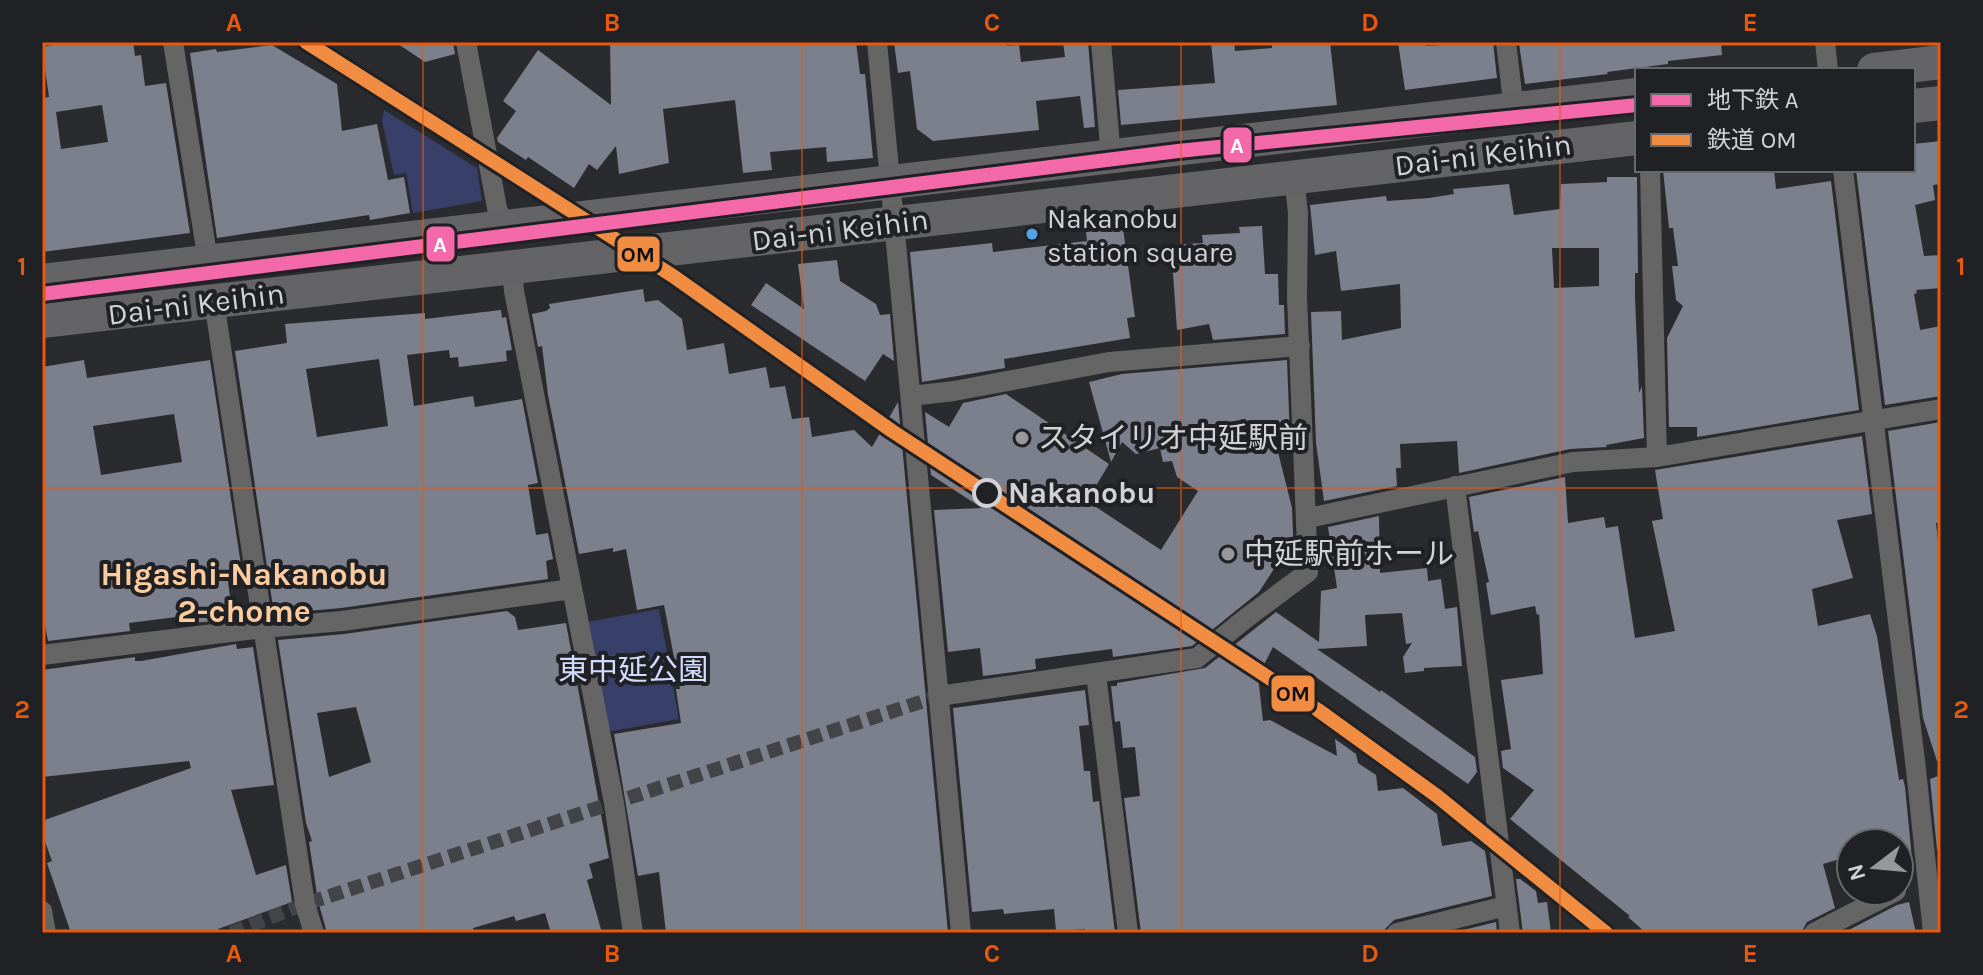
<svg xmlns="http://www.w3.org/2000/svg" width="1983" height="975" font-family="Karla,'Noto Sans JP',sans-serif">
<style>
.green{fill:#383f68}
.building{fill:#7c7f8c;fill-rule:evenodd}
.lines{fill:none;stroke-linecap:round;stroke-linejoin:round}
.pedestrian-tunnel{stroke:#434447;stroke-width:14;stroke-dasharray:14 7;stroke-linecap:butt}
.minor{stroke:#656566;stroke-width:20}
.trunk{stroke:#646466;stroke-width:34}
.rail-1-casing{stroke:#202125;stroke-width:20}
.rail-1{stroke:#f18c43;stroke-width:14}
.metro-1-casing{stroke:#202125;stroke-width:20}
.metro-1{stroke:#f469aa;stroke-width:14}
.grid{fill:none;stroke:#e8590c;stroke-width:2;stroke-opacity:0.55}
.bus-dot{fill:#53a3e8;stroke:#202125;stroke-width:3}
.poi-dot{fill:#97989b;stroke:#202125;stroke-width:3}
.stop-dot{fill:#202125;stroke:#d1d2d5;stroke-width:4}
.labels{text-anchor:middle;dominant-baseline:central;stroke-width:8;stroke-linejoin:round;paint-order:stroke}
.bus-label{font-size:28px;fill:#d1d2d5;stroke:#202125;text-anchor:start}
.street-label{font-size:30px;fill:#d1d2d5;stroke:#202125}
.poi-label{font-size:30px;fill:#d1d2d5;stroke:#202125;text-anchor:start}
.stop-label{font-size:30px;font-weight:bold;fill:#d1d2d5;stroke:#202125;text-anchor:start}
.park-label{font-size:30px;fill:#d3dbfd;stroke:#202125}
.neighbourhood-label{font-size:32px;font-weight:bold;fill:#fccc9f;stroke:#202125}
.line-badge{stroke:#202125;stroke-width:3}
.badge-label{font-size:22px;text-anchor:middle;font-weight:bold;fill:#fff}
.pale-badge-label{font-size:22px;text-anchor:middle;font-weight:bold;fill:#111}
.neatline{fill:none;stroke:#e8590c;stroke-width:3}
.grid-label{font-size:26px;text-anchor:middle;font-weight:bold;fill:#e8590c}
</style>
<rect width="100%" height="100%" fill="#2a2b2e"/>
<path class="green" d="M384,110L477,168L482,201L413,213L406,173L394,175L382,121Z
M659,609L679,719L607,732L587,622Z"/>
<path class="building" d="M71,42H133L135,56L141,55L145,86L166,83L190,233L42,252V98L49,97L42,47ZM102,105L108,142L61,149L56,112Z
M395,42H453L455,54L425,62Z
M610,42H856L860,74H865L873,158L827,162L826,147L770,152L772,170L743,173L735,100L663,109L669,163L619,174L616,146L597,170L589,164L574,188L528,157L526,160L498,142L497,138L516,111L503,101L538,50L611,105Z
M894,42H1007V46L1019,45L1021,62L1065,57L1063,42H1088L1095,127L1084,128L1080,96L1036,101L1039,130L933,141L917,129L910,71L898,73Z
M1211,42H1234L1235,51L1272,48V42H1330L1337,105L1121,125L1118,90L1215,83Z
M1398,42H1426V46L1493,42L1497,78L1405,90Z
M1534,42H1721L1722,55L1668,61V64L1607,72L1608,74L1525,84L1519,44Z
M272,45L337,84L342,131L377,124L388,180L404,177L410,213L370,220L369,215L217,238L190,53L216,49L217,52Z
M1941,141V184L1933,185L1935,200L1915,205L1924,256L1941,255V288L1916,290L1917,293L1914,294L1920,330L1941,326V396L1885,405L1856,170H1913V144Z
M1663,170H1774L1776,189L1831,181L1859,410L1697,437V427H1669L1667,338L1683,306L1676,300L1672,266H1678L1673,228H1669Z
M1607,177H1637L1638,273H1635V297L1639,393L1642,386L1644,438L1606,445L1607,447L1570,449L1459,473L1457,441L1400,444L1401,468H1396L1397,486L1324,501L1316,443L1311,312L1341,311L1342,340L1401,328L1400,284L1341,291L1336,251L1315,255L1310,205L1386,196L1387,201L1429,198L1454,194L1453,189L1509,184L1514,215L1560,209L1561,184L1607,182ZM1552,248H1599V286L1554,288Z
M1262,226L1265,274H1278L1279,305H1284L1285,334L1213,340L1209,324L1177,330L1171,245L1203,243L1202,235L1240,233L1239,227Z
M1123,228L1135,317L1127,318L1130,338L1004,359L1005,368L922,382L910,252L992,243L993,252L1087,241L1086,232Z
M837,260L840,281L876,304L880,315L890,314L894,361L883,354L865,381L751,305L766,283L804,309L798,264Z
M643,289L645,302L658,300L682,319L687,350L724,343L729,374L766,367L770,388L785,386L792,419L809,417L812,437L854,430L872,447L898,402L948,933H666L659,872L638,876L614,734L681,723L676,689H680L664,605L637,610L626,549L613,552V548L579,554L548,395L542,346L538,347L532,314L546,311L550,308L549,304Z
M501,310L502,318L506,317L512,350L506,351L507,361L459,367L458,357L450,358L449,350L407,355L414,406L473,396L475,407L522,399L538,483L528,485L536,535L548,533L553,559L546,561L548,579L341,608L274,614L235,351L287,343L285,324L425,313V319ZM379,359L388,426L317,437L306,369Z
M84,360L87,378L210,360L242,572L227,574L233,619L193,623L192,615L129,623L130,631L48,641L42,610V367ZM174,414L182,462L101,475L93,426Z
M1287,360L1290,439L1275,440L1292,508L1294,558L1285,552L1259,592L1192,646L1113,657L1112,649L1035,659L1036,669L983,676L980,648L948,652L934,510L982,508L931,475L925,412L949,427L963,403L1006,394L1109,464L1087,501L1161,550L1198,491L1177,477L1172,461L1163,462L1160,448L1136,454L1122,442L1111,462L1089,382L1122,374Z
M1941,422V522L1936,523L1941,571V761H1937L1923,718L1888,431Z
M1862,436L1872,514L1837,520L1853,578L1812,589L1818,626L1870,614L1877,636L1899,780L1903,779L1905,787L1912,859L1899,864V843H1847L1850,856L1823,864L1835,908L1807,922L1801,933H1646L1628,917L1630,916L1510,819L1534,790L1503,768L1501,751L1511,749L1501,680L1543,674L1539,614L1537,615L1535,606L1491,615L1486,583L1489,582L1478,531L1474,532L1469,497L1565,477L1568,523L1604,517L1606,528L1618,526L1635,638L1675,631L1652,521L1663,519L1655,470Z
M1379,516L1380,573L1427,568L1428,581L1441,579L1445,609L1457,607L1462,666L1424,668V671L1405,673L1403,657L1412,643L1406,644L1402,613L1365,615L1367,646L1317,649L1380,692L1381,690L1475,757L1477,772L1468,784L1273,647L1258,676L1263,721L1270,720L1337,756L1335,739L1356,754L1358,763L1376,775L1378,791L1403,788L1437,814L1442,846L1471,841L1485,851L1492,896L1394,920L1384,930L1359,933H1141L1124,798L1140,796L1135,747L1123,748L1120,721L1115,722L1111,686H1117V683L1205,668L1276,612L1319,642L1321,591L1337,588L1328,527Z
M507,611L515,617L518,630L566,623L609,858L589,864L593,878L587,880L602,933H551L545,913L516,921L514,916L473,928L474,933H327L318,901L309,842L312,841L306,823L278,640L344,634ZM356,707L371,762L329,777L317,713Z
M236,644L237,649L253,647L274,785L231,790L256,875L286,865L292,902L218,929L219,933H71L47,863L52,861L42,833V821L191,768L189,761L42,777V670L135,657V661H141Z
M1085,690L1089,725L1079,726L1084,771H1090L1093,802L1099,801L1115,933H1085V929L1056,931L1054,909L1004,914L1003,909L972,912L953,708Z
M1941,775V848L1937,850L1930,779Z
M1516,879H1520L1536,891L1538,903L1547,902L1551,933H1523Z
M1909,902L1916,933H1843L1897,905Z
M1496,922L1497,933H1451Z"/>
<g class="lines">
<path class="pedestrian-tunnel" d="M231,933L305,904L939,696"/>
<path class="minor" d="M173,42L208,261
M466,42L497,208L504,226
M877,42L961,933
M1101,42L1111,157
M1506,42L1514,110
M1825,42L1828,70
M1650,170L1657,457
M1843,170L1916,769L1933,933
M512,268L514,291L614,803L633,933
M214,301L305,904L314,933
M911,396L954,391L1109,362L1300,346
M1455,486L1510,933
M1308,518L1573,462L1657,457L1941,409
M42,655L263,628L342,621L572,589
M1096,674L1128,933
M939,696L1197,658L1245,619L1308,572L1297,297L1298,213L1294,177
M42,911L46,933
M1397,933L1498,908H1507
M1814,933L1896,891"/>
<path class="trunk" d="M1874,70L1941,62
M1913,106L1941,103
M42,281L1637,95
M42,321L1637,138"/>
<g class="rail-1-casing">
<path id="rail-1" d="M306,42L673,276L892,431L1318,710L1437,796L1606,933"/>
</g>
<use href="#rail-1" class="rail-1"/>
<g class="metro-1-casing">
<path id="metro-1" d="M42,294L1178,151L1637,105"/>
</g>
<use href="#metro-1" class="metro-1"/>
</g>
<path class="grid" d="M423,42V933M802,42V933M1181,42V933M1560,42V933M42,488H1941"/>
<circle class="bus-dot" cx="1032" cy="234" r="7"/>
<g class="poi-dot">
<circle cx="1022" cy="438" r="8"/>
<circle cx="1228" cy="554" r="8"/>
</g>
<circle class="stop-dot" cx="987" cy="493" r="13"/>
<g class="labels">
<g class="bus-label">
<text x="1047" y="218">Nakanobu<tspan x="1047" dy="34">station square</tspan></text>
</g>
<g class="street-label">
<text transform="translate(1483 155) rotate(-7)">Dai-ni Keihin</text>
<text transform="translate(840 230) rotate(-7)">Dai-ni Keihin</text>
<text transform="translate(196 304) rotate(-7)">Dai-ni Keihin</text>
</g>
<g class="poi-label">
<text x="1038" y="438">スタイリオ中延駅前</text>
<text x="1244" y="554">中延駅前ホール</text>
</g>
<g class="stop-label">
<text x="1008" y="493">Nakanobu</text>
</g>
<g class="park-label">
<text x="633" y="670">東中延公園</text>
</g>
<g class="neighbourhood-label">
<text x="244" y="574">Higashi-Nakanobu<tspan x="244" dy="37">2-chome</tspan></text>
</g>
</g>
<g class="line-badge">
<rect x="1222" y="126" width="31" height="38" rx="8" fill="#f469aa"/>
<rect x="425" y="225" width="31" height="38" rx="8" fill="#f469aa"/>
<rect x="616" y="235" width="45" height="38" rx="8" fill="#f18c43"/>
<rect x="1270" y="674" width="46" height="39" rx="8" fill="#f18c43"/>
</g>
<g class="badge-label">
<text x="1237" y="153">A</text>
<text x="440" y="252">A</text>
</g>
<g class="pale-badge-label">
<text x="638" y="262">OM</text>
<text x="1293" y="701">OM</text>
</g>
<rect width="1983" height="975" fill="none" stroke="#202125" stroke-width="88"/>
<rect x="1635" y="68" width="280" height="104" fill="#202125" stroke="#67686b" stroke-width="2"/>
<rect x="1651" y="94" width="40" height="12" fill="#f469aa" stroke="#67686b" stroke-width="2"/>
<text x="1707" y="108" font-size="24" fill="#d1d2d5">地下鉄 A</text>
<rect x="1651" y="134" width="40" height="12" fill="#f18c43" stroke="#67686b" stroke-width="2"/>
<text x="1707" y="148" font-size="24" fill="#d1d2d5">鉄道 OM</text>
<g transform="translate(1875 867) rotate(254)"><circle r="38" fill="#202125" stroke="#67686b" stroke-width="2"/>
<path d="M0-6L14 30L0 20L-14 30Z" fill="#97989b"/>
<text y="-12" font-size="22" font-weight="bold" text-anchor="middle" fill="#d1d2d5">N</text>
</g>
<rect x="44" y="44" width="1895" height="887" class="neatline"/>
<g class="grid-label">
<text x="234" y="31">A</text>
<text x="612" y="31">B</text>
<text x="992" y="31">C</text>
<text x="1370" y="31">D</text>
<text x="1750" y="31">E</text>
<text x="22" y="275">1</text>
<text x="1961" y="275">1</text>
<text x="22" y="718">2</text>
<text x="1961" y="718">2</text>
<text x="234" y="962">A</text>
<text x="612" y="962">B</text>
<text x="992" y="962">C</text>
<text x="1370" y="962">D</text>
<text x="1750" y="962">E</text>
</g>
</svg>
